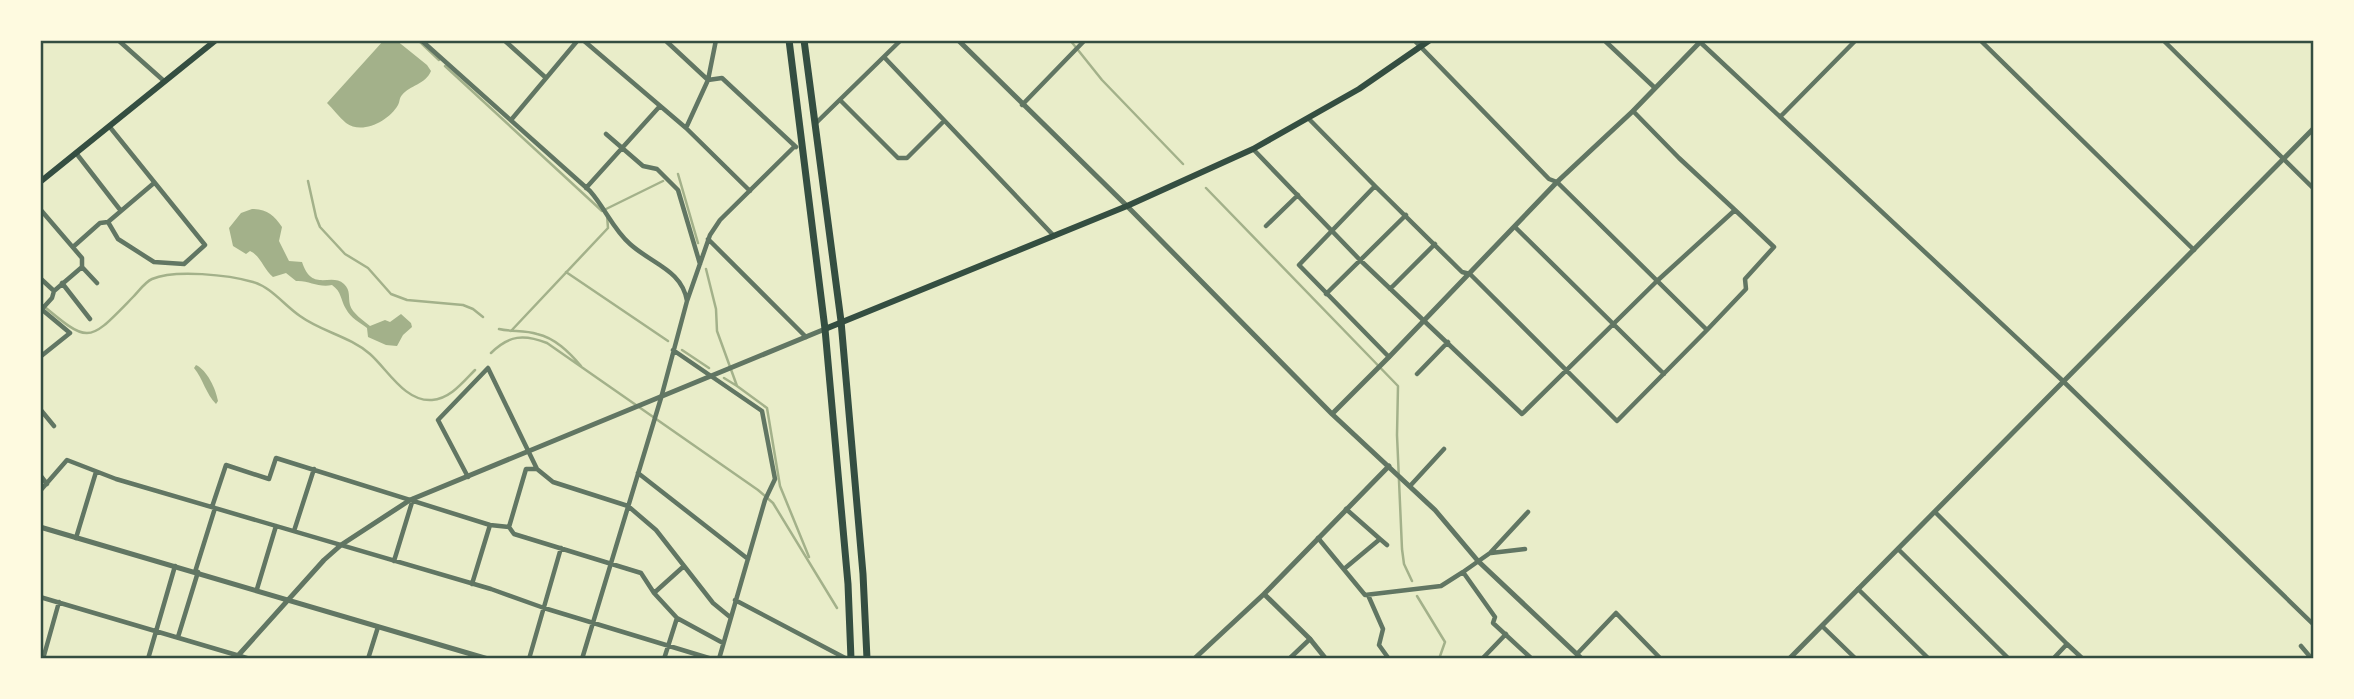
<svg xmlns="http://www.w3.org/2000/svg" width="2354" height="699" font-family="'Titillium Web',sans-serif">
<style>
.water{fill:#a3b18a}
.lines{fill:none;stroke-linecap:round;stroke-linejoin:round}
.stream{stroke:#a3b18a;stroke-width:2.5}
.minor{stroke:#617663;stroke-width:4.5}
.tertiary{stroke:#617663;stroke-width:5}
.secondary{stroke:#344e41;stroke-width:6}
.trunk{stroke:#344e41;stroke-width:7}
.neatline{fill:none;stroke:#344e41;stroke-width:2.5}
</style>
<rect width="100%" height="100%" fill="#e9edc9"/>
<path class="water" d="M384,40H396L427,65L431,71C425,85 410,85 402,95C399,98 400,102 398,105C389,121 362,135 346,123C339,117 333,109 327,103Z
M252,209C267,209 274,215 282,227L279,241L289,261L302,262C312,293 331,272 344,284C351,291 348,297 350,305C352,313 364,321 370,326L385,320L390,322L401,314L411,323L412,327L403,335L397,346L386,345L368,337L367,328C359,322 351,318 346,309C340,299 342,292 332,285C318,288 309,280 296,281L286,273L273,277C264,270 261,256 250,251L246,254L233,246L229,228L241,213Z
M196,365C207,370 216,389 218,401L216,404C206,394 203,379 194,368Z"/>
<g class="lines">
<path class="stream" d="M418,40L439,60
M1070,40L1102,80L1183,164
M445,66L602,211L663,181
M678,174L698,243
M308,181L316,217L320,227L345,254L368,268L391,294L407,300L463,305L473,309L483,317
M1206,188L1398,386L1397,435L1402,549L1404,564L1412,581
M706,269L716,309L717,331L737,386L767,408L780,486L809,557
M566,272L668,341
M40,303C90,345 88,343 133,297C139,291 145,282 152,279C175,269 229,275 253,282C271,287 285,306 300,316C322,332 349,336 370,354C388,370 405,402 432,400C450,399 463,382 475,370
M499,329C511,332 525,330 537,334C555,338 569,352 581,366
M511,331L608,228L607,215
M682,350L709,368
M491,353C509,335 524,334 547,343L758,490L773,503L837,608
M724,378L737,386
M1417,596L1445,642L1439,659"/>
<path class="minor" d="M118,40L164,81
M421,40L590,191C605,208 613,229 630,244C652,264 682,270 687,301L661,398L582,659
M504,40L545,77
M583,40L686,128L750,191
M665,40L708,80L722,78L796,147
M1604,40L1655,88
M1980,40L2194,250
M2163,40L2314,189
M1700,42L2064,382L2314,625
M884,57L1054,236
M840,100L898,158H907L944,121
M1022,105L1085,40
M1780,117L1856,40
M1308,118L1375,186
M511,120L578,40
M816,123L901,40
M109,126L205,245L184,264L154,262L118,239L108,222L154,183
M686,128L708,80L716,40
M606,134L643,166L657,169L678,190L700,264
M1253,149L1360,260L1522,414L1657,281L1735,210L1679,158L1633,111
M76,153L121,211
M586,188L660,106
M40,209L82,258V267L54,291L40,278
M1266,226L1298,195
M1515,227L1664,374
M708,239L806,337
M73,247L100,223L108,222
M82,267L97,283
M62,283L90,319
M1390,289L1435,244
M1326,294L1406,215
M687,301L710,235L720,220L794,147
M40,308L70,333L40,357
M42,309L52,298L54,291
M1707,330L1746,289L1745,279L1774,247L1735,210
M673,350L762,411L775,479L765,500L719,659
M1389,357L1299,265L1375,186L1462,272L1470,274L1617,421L1707,330L1557,182L1549,179L1414,40
M1417,374L1448,342
M40,409L54,426
M638,473L748,559
M40,475L47,484
M468,477L438,420L488,368L537,469L553,482L628,506L656,530L713,603L730,617
M1410,486L1444,449
M40,491L67,460L116,479L491,589L544,608L712,659
M212,507L226,465L269,479L276,458L490,525L509,527L514,534L641,573L654,593L677,618L723,643
M1528,512L1490,553L1463,572L1495,617L1493,623L1532,659
M1935,512L2067,644L2053,659
M509,527L526,469H537
M294,531L314,469
M76,538L96,472
M1318,538L1365,595L1441,586L1463,572
M1380,539L1387,545
M1898,549L2009,659
M1491,553L1525,549
M394,561L413,499
M1344,569L1380,539L1346,509
M195,572L215,508
M472,584L490,525
M257,589L276,526
M1858,589L1929,659
M654,593L684,566
M1368,595L1383,629L1379,645L1389,659
M40,597L250,659
M735,600L847,659
M1822,626L1856,659
M178,637L198,572
M2067,644L2083,659
M2301,646L2312,659
M1577,654L1616,613L1661,659
M43,659L59,602
M148,659L175,566
M368,659L378,627
M529,659L561,548
M664,659L677,618
M1289,659L1310,639
M1478,659H1479
M1482,659L1506,634"/>
<path class="tertiary" d="M958,40L1127,206L1332,414L1435,510L1478,561L1582,659
M1332,414L1389,357L1557,182L1633,111L1702,40
M40,527L488,659
M1264,594L1310,639L1326,659
M235,659L324,560L341,545L410,500L825,329
M1194,659L1264,594L1389,466
M1789,659L2314,128"/>
<path class="secondary" d="M40,182L216,40
M825,329L1127,206L1253,149L1359,89L1430,40"/>
<path class="trunk" d="M789,40L825,329L848,584L851,659
M804,40L841,321L863,574L867,659"/>
</g>
<rect width="2354" height="699" fill="none" stroke="#fefae0" stroke-width="84"/>
<rect x="42" y="42" width="2270" height="615" class="neatline"/>
</svg>
